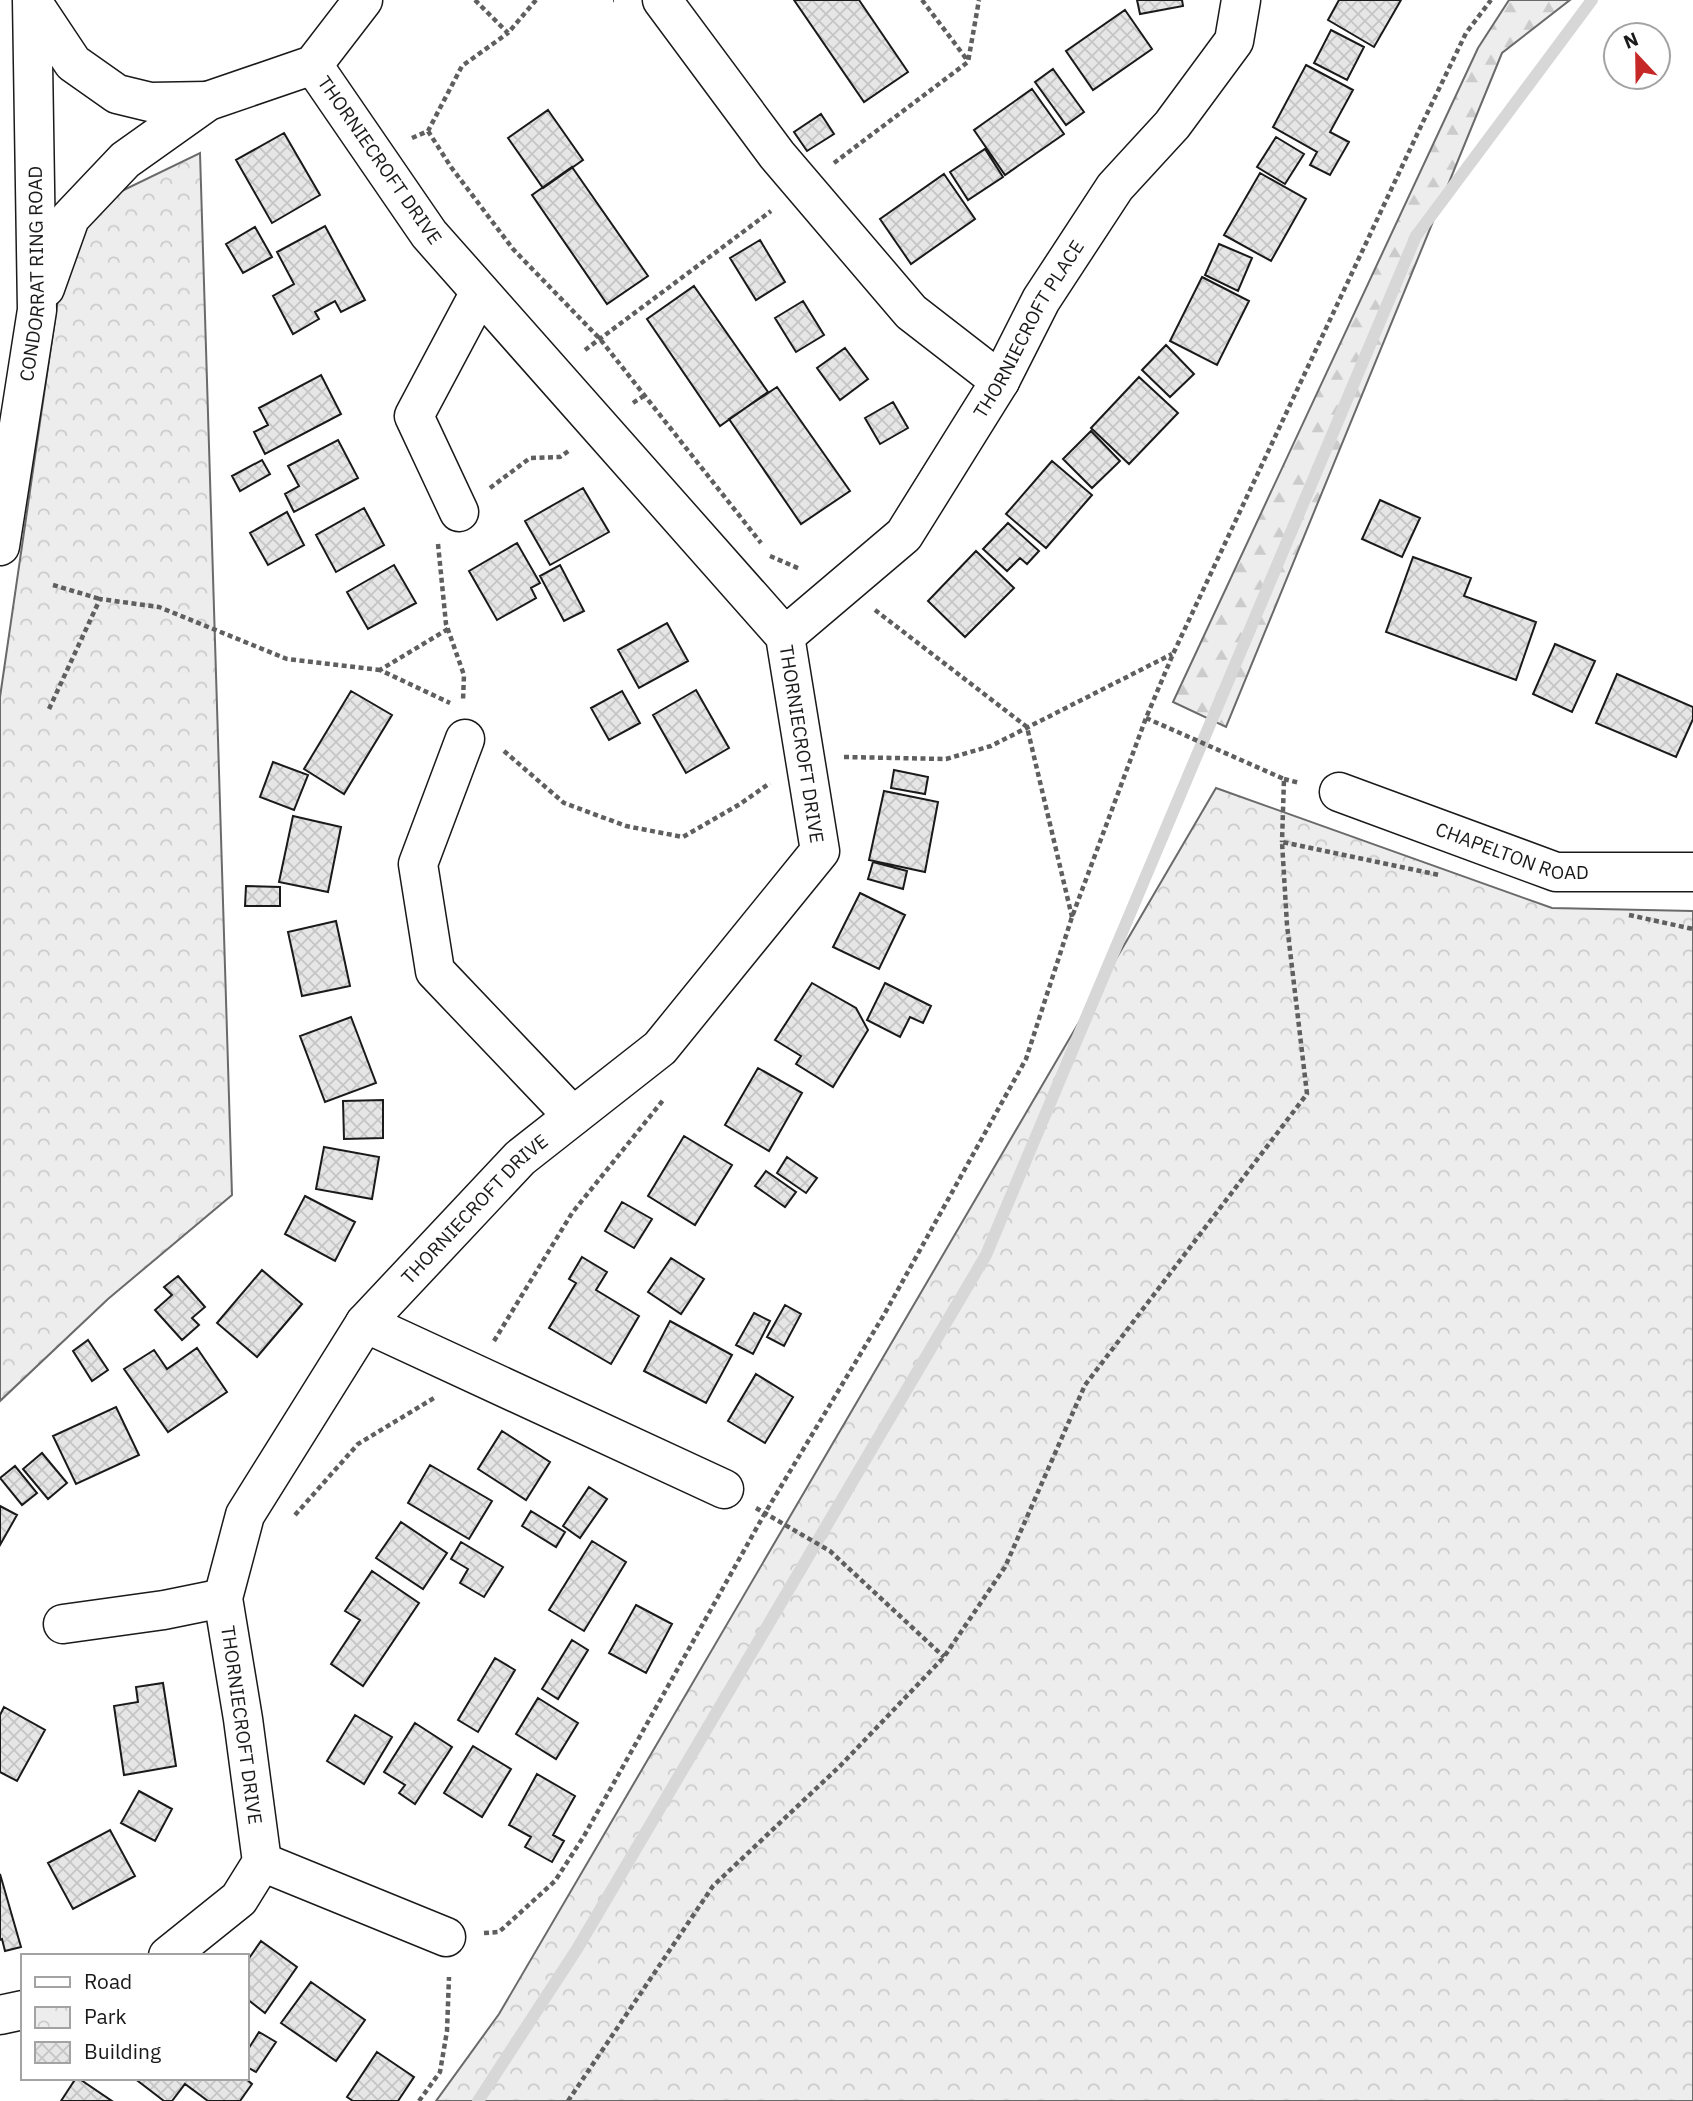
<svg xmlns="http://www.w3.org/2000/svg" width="1693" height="2101" font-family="'IBM Plex Sans',sans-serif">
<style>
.forest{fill:url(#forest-firs);stroke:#6a6a6a;stroke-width:2}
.park{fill:url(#park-crowns);stroke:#6a6a6a;stroke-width:2}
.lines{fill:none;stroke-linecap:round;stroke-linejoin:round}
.stream{stroke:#d7d7d7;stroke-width:12}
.building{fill:url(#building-cross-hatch);stroke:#1a1a1a;stroke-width:2}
.minor-casing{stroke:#1a1a1a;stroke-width:41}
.path{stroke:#5f5f5f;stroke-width:4.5;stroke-dasharray:5 3.5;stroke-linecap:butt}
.minor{stroke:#fff;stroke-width:38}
.labels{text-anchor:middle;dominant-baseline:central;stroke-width:5;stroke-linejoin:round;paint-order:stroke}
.street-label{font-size:19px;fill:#1a1a1a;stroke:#fff}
</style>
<defs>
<pattern id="forest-firs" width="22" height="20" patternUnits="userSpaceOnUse" patternTransform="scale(1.75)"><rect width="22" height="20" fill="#ededed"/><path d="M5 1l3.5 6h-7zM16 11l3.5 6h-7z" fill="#cbcbcb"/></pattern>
<pattern id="park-crowns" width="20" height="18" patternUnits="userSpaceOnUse" patternTransform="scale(1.75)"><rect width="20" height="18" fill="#ededed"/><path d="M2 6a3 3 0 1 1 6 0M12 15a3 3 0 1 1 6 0" fill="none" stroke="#cbcbcb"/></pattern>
<pattern id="building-cross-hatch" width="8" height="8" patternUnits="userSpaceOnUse" patternTransform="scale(1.75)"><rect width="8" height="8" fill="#e6e6e6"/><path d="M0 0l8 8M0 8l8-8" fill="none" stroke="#c5c5c5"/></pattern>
</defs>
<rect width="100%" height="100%" fill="#fff"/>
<path class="forest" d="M1509,0H1570L1502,53L1226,727L1173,702L1478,48Z"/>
<path class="park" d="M200,153L232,1195L108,1299L0,1401V697L70,216Z
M1216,788L1552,908L1693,911V2101H436L499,2014Z"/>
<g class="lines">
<path class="stream" d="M478,2101L577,1949L986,1255L1416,236L1592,0"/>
</g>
<path class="building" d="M794,0H859L908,72L864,102Z
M1137,0H1182L1183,6L1140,14Z
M1339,0H1401L1374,47L1328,20Z
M1125,10L1152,49L1093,90L1066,51Z
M1331,30L1364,47L1347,80L1314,63Z
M1306,65L1353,90L1330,132L1349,142L1330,175L1310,165L1317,152L1273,127Z
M1053,69L1084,112L1066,125L1035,82Z
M1032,89L1064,134L1005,175L974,130Z
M548,110L583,160L543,188L508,138Z
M821,114L834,134L807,151L794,132Z
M284,133L320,195L272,223L236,160Z
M1276,137L1304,154L1285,184L1257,167Z
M985,149L1003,177L968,200L950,172Z
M572,167L648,276L607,304L532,195Z
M1260,173L1306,199L1271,261L1224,235Z
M944,174L975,219L911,264L880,219Z
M325,226L365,300L341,312L335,301L315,312L319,319L293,334L273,296L294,284L277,252Z
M255,227L272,257L243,273L226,244Z
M760,240L785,282L756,300L730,258Z
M1219,244L1252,258L1238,291L1205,275Z
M1202,277L1249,301L1217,365L1170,341Z
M694,286L768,392L720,426L647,319Z
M803,301L824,335L796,352L775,318Z
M1166,345L1194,374L1170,397L1142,370Z
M845,348L868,379L840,400L817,368Z
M321,375L341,414L265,454L254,432L268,425L259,408Z
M1139,377L1178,413L1129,464L1091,428Z
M777,387L850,491L801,524L729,419Z
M893,402L908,428L880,444L865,418Z
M1091,431L1120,461L1092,488L1063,459Z
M338,440L358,478L294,512L285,494L299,486L288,466Z
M262,460L270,474L240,491L232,476Z
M1052,461L1092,495L1046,548L1006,514Z
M583,488L609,532L550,565L525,521Z
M1380,500L1420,518L1402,557L1362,539Z
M364,508L384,545L336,572L316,535Z
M287,512L304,545L268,565L250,533Z
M1008,523L1039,551L1027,564L1020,558L1007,571L983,549Z
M517,543L540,583L531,588L536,598L497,620L469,571Z
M976,551L1014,588L965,637L928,601Z
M1413,557L1471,578L1464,596L1536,622L1516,680L1386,632Z
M394,565L416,603L368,629L347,592Z
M560,565L584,611L564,621L540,576Z
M667,623L688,661L639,688L618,650Z
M1555,644L1595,661L1572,712L1533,694Z
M1617,674L1693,707V719L1676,757L1596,723Z
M696,690L729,748L686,773L653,715Z
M351,691L392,715L344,794L304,769Z
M622,691L640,723L609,740L591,708Z
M273,762L308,775L294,810L260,797Z
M894,770L928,777L925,794L891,788Z
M884,791L938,802L925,872L869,860Z
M293,816L341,827L328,892L279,882Z
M873,862L907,871L903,889L868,879Z
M246,886L280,887V906H245Z
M860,893L905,915L879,969L833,947Z
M336,921L350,986L302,996L288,932Z
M812,983L856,1008L868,1030L833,1087L796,1064L801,1056L775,1040Z
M885,983L931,1006L923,1023L910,1017L900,1037L867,1020Z
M351,1017L376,1083L325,1102L300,1036Z
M758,1068L802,1093L769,1151L725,1125Z
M383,1100V1138L344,1139L343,1101Z
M684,1136L732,1165L695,1225L648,1196Z
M324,1147L379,1157L372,1199L316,1189Z
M787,1157L817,1178L806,1193L777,1173Z
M766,1171L796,1192L785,1207L755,1186Z
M305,1196L355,1222L335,1261L285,1234Z
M622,1202L652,1219L634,1248L605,1231Z
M582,1257L607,1272L596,1290L639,1316L611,1364L549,1328L576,1283L569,1279Z
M671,1258L704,1279L681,1314L648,1292Z
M262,1270L302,1304L257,1357L217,1323Z
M178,1276L205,1307L192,1318L199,1325L182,1340L155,1310L172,1295L164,1287Z
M785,1305L801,1314L784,1346L767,1337Z
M754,1313L770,1321L753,1354L736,1345Z
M670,1321L732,1355L706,1403L644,1371Z
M88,1340L108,1370L92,1381L73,1351Z
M197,1348L227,1392L168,1432L124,1369L154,1350L167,1369Z
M756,1374L793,1397L765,1443L728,1421Z
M116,1407L139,1455L76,1484L53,1436Z
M502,1431L550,1462L526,1500L478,1469Z
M42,1453L67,1483L48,1499L23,1469Z
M430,1465L492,1501L469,1539L408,1503Z
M15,1466L37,1493L22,1505L0,1478Z
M589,1487L607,1499L580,1538L563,1526Z
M0,1506L17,1515L0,1545Z
M531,1511L565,1532L556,1547L522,1526Z
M401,1522L447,1553L423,1589L376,1558Z
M592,1541L626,1562L584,1631L549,1610Z
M461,1542L503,1567L484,1597L460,1583L468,1569L451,1559Z
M372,1571L419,1603L363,1686L331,1664L360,1620L345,1611Z
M636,1605L672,1624L646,1673L609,1653Z
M572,1640L588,1650L558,1699L542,1689Z
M495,1658L515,1670L478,1732L458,1720Z
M163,1683L176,1766L124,1775L114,1706L138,1702L136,1687Z
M538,1698L578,1723L556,1759L516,1734Z
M4,1707L45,1730L17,1781L0,1772V1715Z
M355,1715L392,1737L364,1784L327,1761Z
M415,1723L452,1747L415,1804L399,1793L405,1785L384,1772Z
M473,1746L511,1769L482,1817L444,1793Z
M537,1774L575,1796L553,1835L564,1841L552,1862L525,1847L531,1837L509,1825Z
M139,1791L172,1809L155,1841L121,1823Z
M110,1830L135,1876L73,1909L48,1863Z
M0,1874L21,1947L5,1951L2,1939L0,1940Z
M261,1941L297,1967L265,2013L247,1999V1961Z
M311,1982L365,2020L336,2061L281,2023Z
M259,2032L276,2042L256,2072L247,2067V2051Z
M377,2052L414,2077L398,2101H353L347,2097Z
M76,2078H78L112,2101H61Z
M134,2078H245L252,2084L240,2101H208L185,2084L172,2101H164Z"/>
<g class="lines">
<g class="minor-casing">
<g id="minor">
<path d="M662,0L777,155L911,312L1000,381"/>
<path d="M33,3L73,63L117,94L150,102L208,101"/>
<path d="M45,288L70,218L125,160L208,101L313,65L363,0"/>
<path d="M459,512L414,416L480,292"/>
<path id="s1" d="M0,546L37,310L32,0"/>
<path id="s2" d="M785,636L904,535L1000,381L1041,300L1115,187L1172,125L1234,41L1241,0"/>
<path d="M465,739L418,864L435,971L573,1116"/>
<path id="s3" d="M1339,792L1556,872H1693"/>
<path d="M365,1323L724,1489"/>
<path d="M63,1624L164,1610L223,1598"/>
<path d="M262,1862L446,1937"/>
<path id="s4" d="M168,1956L239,1899L262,1862L243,1719L223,1598L245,1515L365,1323L520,1158L660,1048L820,851L785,636L429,234L313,65"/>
<path d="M0,2015L23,2010"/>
</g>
</g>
<path class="path" d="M475,0L508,33L536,0
M613,0H614
M922,0L968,61
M428,131L451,167L513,249L600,339L761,543
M412,138L428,131L462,66L508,33
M834,163L968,62L979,0
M585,350L771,211
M633,403L645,395
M490,488L530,458L560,457L570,450
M438,544L446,624L464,675L463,700
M770,556L800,569
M53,585L100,599
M875,610L1027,727L1072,917
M448,629L380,670L450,703
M49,709L100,599L159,607L287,659L380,670
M1146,718L1284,779L1282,842
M504,751L564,803L626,826L683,837L740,804L770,783
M844,757L946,759L991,746L1172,654
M1284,779L1300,783
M1629,915L1693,929
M494,1341L572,1213L664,1099
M756,1508L830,1551L944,1657
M295,1515L358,1444L434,1398
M484,1933L499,1932L555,1881L584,1836L765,1513L885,1313L1026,1059L1072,917L1146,718L1173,654L1421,126L1466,33L1491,0
M419,2101L440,2072L447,2031L449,1977
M568,2101L713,1886L840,1766L944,1657L1005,1567L1085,1385L1307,1094L1287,925L1282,842L1439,875"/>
<use href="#minor" class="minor"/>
</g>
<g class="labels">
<g class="street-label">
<text transform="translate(380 160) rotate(55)">THORNIECROFT DRIVE</text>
<text stroke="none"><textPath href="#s1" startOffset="275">CONDORRAT RING ROAD</textPath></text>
<text stroke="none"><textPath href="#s2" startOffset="397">THORNIECROFT PLACE</textPath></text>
<text transform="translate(802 744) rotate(81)">THORNIECROFT DRIVE</text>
<text stroke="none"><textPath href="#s3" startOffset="184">CHAPELTON ROAD</textPath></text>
<text stroke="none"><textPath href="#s4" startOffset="872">THORNIECROFT DRIVE</textPath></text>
<text transform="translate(242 1725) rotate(82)">THORNIECROFT DRIVE</text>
</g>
</g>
<rect x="21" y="1954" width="228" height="126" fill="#ffffff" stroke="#a3a3a3" stroke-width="2"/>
<rect x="35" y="1977" width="35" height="10" fill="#ffffff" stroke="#a3a3a3" stroke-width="2"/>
<text x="84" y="1989" font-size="21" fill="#1a1a1a">Road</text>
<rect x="35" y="2007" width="35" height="21" fill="url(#park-crowns)" stroke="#a3a3a3" stroke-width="2"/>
<text x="84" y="2024" font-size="21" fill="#1a1a1a">Park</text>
<rect x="35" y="2042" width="35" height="21" fill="url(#building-cross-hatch)" stroke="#a3a3a3" stroke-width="2"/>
<text x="84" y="2059" font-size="21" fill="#1a1a1a">Building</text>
<g transform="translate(1637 56) rotate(338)"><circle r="33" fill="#ffffff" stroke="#a3a3a3" stroke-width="2"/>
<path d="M0-5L12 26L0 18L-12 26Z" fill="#c62828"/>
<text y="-10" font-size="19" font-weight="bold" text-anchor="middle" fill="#1a1a1a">N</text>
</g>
</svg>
